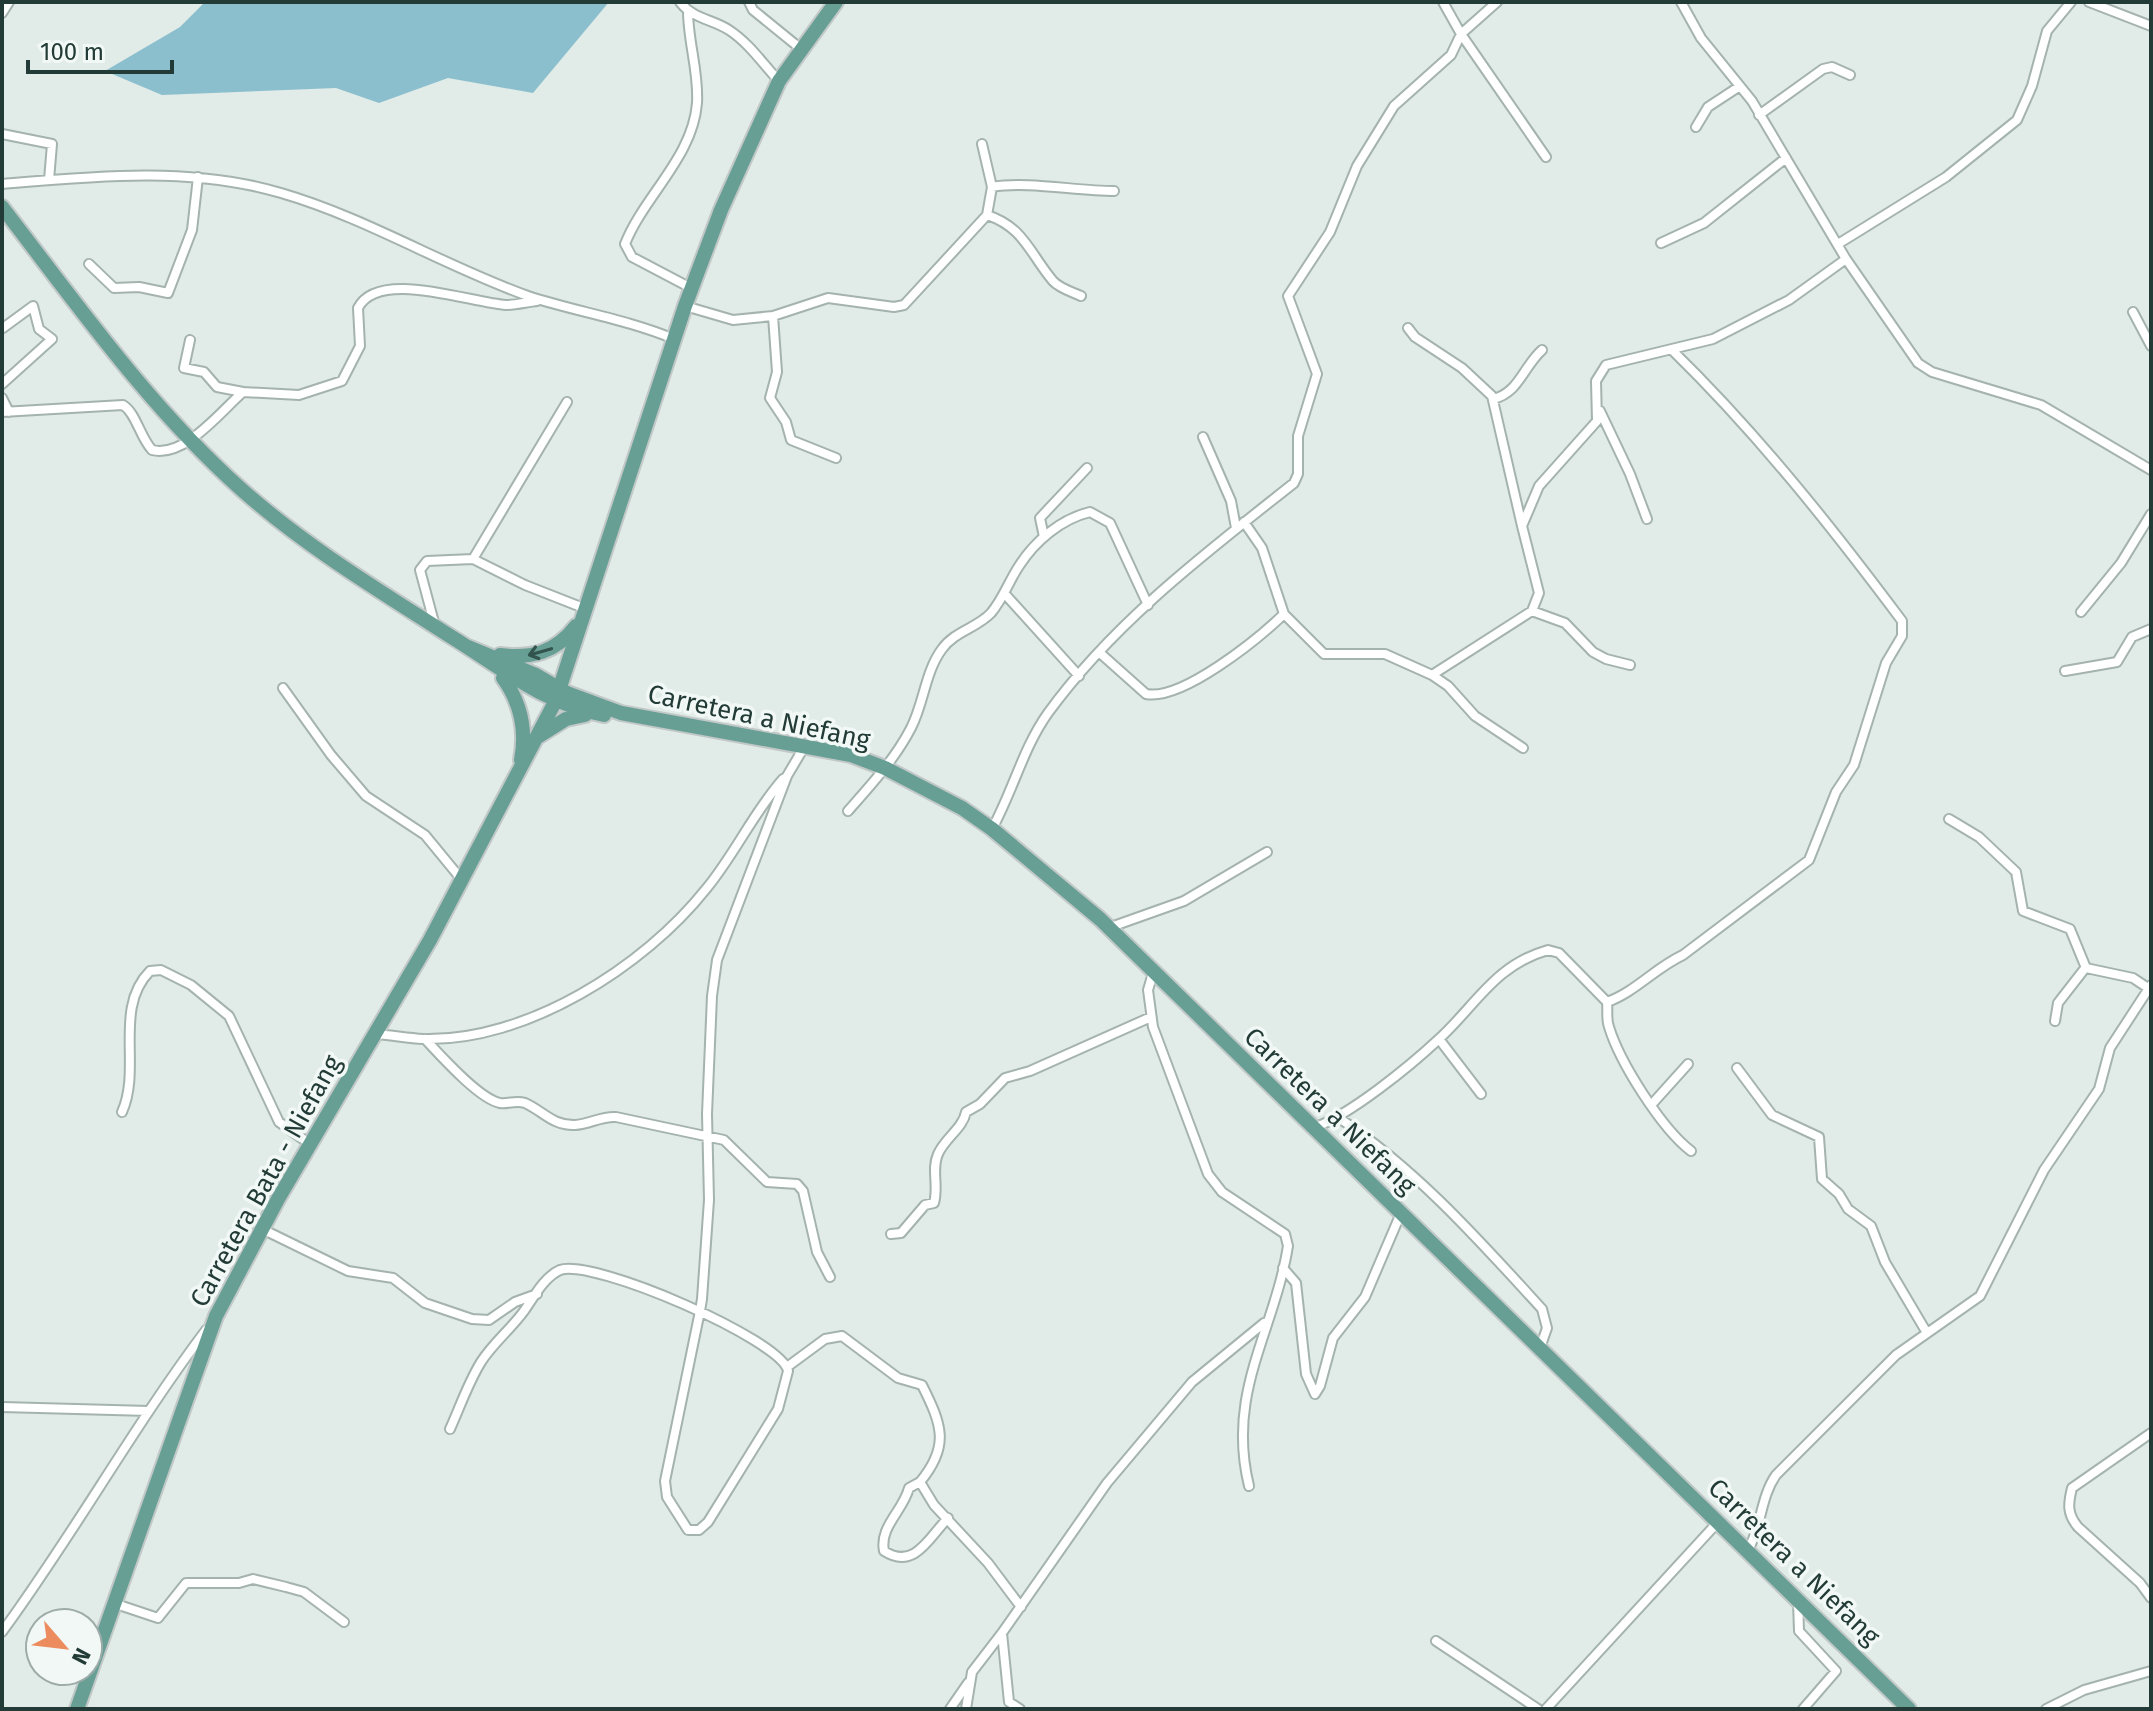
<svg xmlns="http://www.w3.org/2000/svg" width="2153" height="1711" font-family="'Fira Sans',sans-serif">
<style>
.water{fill:#8bbfce}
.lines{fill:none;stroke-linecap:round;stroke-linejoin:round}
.street-casing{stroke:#a4b3ae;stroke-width:12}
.primary-casing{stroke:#c1c8c7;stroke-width:18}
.street{stroke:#fff;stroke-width:8}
.primary{stroke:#679f95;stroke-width:14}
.oneway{stroke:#33544e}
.labels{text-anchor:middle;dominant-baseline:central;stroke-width:7;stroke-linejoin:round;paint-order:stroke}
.street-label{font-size:26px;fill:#223b36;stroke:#f1f8f5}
</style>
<rect width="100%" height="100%" fill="#e1ebe7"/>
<path class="water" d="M205,2H609L533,93L448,78L379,103L336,88L162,95L105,71L180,27Z"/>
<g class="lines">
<g class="street-casing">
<path id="street" d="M680,2C693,19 712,19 729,30C749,43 763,64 779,81
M749,2L753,10L801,49
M1443,2L1461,34L1546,157
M1681,2L1701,38L1752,101L1846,259L1918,363L1932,372L2041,405L2151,470
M2089,2L2151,26
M688,11C688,42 699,72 697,103C693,157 644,196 625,244L632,257L691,288
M2,13L9,2
M1759,115L1823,69L1832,67L1850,75
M1696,127L1708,107L1740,86
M2,134L52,144L49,180
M2,184C94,176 191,166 281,193C367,218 444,266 528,296C577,312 626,319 674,339
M992,187C1027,181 1076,191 1114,191
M987,215C1024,227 1030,254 1053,281C1059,288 1072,292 1081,296
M1661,243L1704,223L1786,158
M1838,244L1946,177L2017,120L2032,86L2047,31L2071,2
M89,264L114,288L139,287L168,293L192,230L198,177
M685,306L733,320L773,316L828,298L894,307L904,305L987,215L992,187L982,144
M2133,312L2151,346
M773,316L777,372L770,398L786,422L791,440L836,458
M1408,328L1415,337L1462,368L1492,396L1522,526
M2,384L52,339L39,329L33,306L3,328
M243,392L299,395L342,381L360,346L358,308C378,268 471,303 506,305C516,305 527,302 537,301
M2,398L9,412
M1493,399C1519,393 1523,367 1542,350
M1600,411L1630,474L1647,519
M2,412L123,405C136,413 140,437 152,450C185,458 221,411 243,392L217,387L204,372L184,368L190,340
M1203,437L1231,501L1236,528
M1244,522L1262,548L1284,614L1324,654H1385L1432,675L1532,611L1539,593L1522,526L1539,486L1597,421L1596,381L1606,365L1713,339L1789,300L1846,259
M1044,537L1040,518L1087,468
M473,559L567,402
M1004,593L1079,676
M1532,611L1565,623L1593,652L1606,659L1630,665
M2081,612L2121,563L2151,514
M435,626L420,570L427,561L473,559L525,585L586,609
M1100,653L1146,694C1182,701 1258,639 1284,614
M2065,671L2117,662L2132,637L2151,629
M1432,675L1448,686L1475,716L1523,748
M283,688L331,755L366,796L425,835L462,880
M848,811C871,785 895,759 911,728C924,703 925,672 942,649C955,631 977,628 991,613C1003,599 1009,581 1019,566C1035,541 1061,519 1090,512L1110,523L1148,605
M1949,819L1979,837L2016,872L2023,911L2070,929L2086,968L2133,978L2148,988
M992,829C1013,791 1023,748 1048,713C1114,622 1207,552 1294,483L1298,474V436L1317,374L1288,296L1330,232L1357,166L1394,106L1451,55L1461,34L1497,2
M1108,928L1184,901L1267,852
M1153,973L1148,990L1153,1027L1208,1174L1222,1192L1285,1234L1288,1246C1274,1333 1226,1392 1249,1486
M1607,1002C1635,992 1655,968 1683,955L1809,860L1836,792L1854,765L1886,663L1902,636V621C1831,526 1757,433 1672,350
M2055,1021L2058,1003L2086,967
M374,1034C390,1035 407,1038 423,1039C526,1042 644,967 706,889C735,854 753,813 783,779
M425,1039C440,1055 479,1099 500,1103C509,1104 516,1100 525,1103C543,1111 553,1126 575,1125C590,1124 601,1116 616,1117L724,1140L767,1182L797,1184L803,1191L817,1252L830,1277
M1439,1039L1481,1094
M1737,1068L1772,1115L1819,1137L1822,1179L1839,1194L1848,1209L1871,1226L1885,1262L1927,1333
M1652,1104L1688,1064
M122,1112C142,1068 113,1008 150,971L161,970L191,985L229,1016L279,1122L310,1144
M1339,1118C1418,1171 1478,1239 1542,1309L1547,1328L1540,1348
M1313,1128C1349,1116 1410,1066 1439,1039C1476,1005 1495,965 1548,950L1559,953L1607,1002C1608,1010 1606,1019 1609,1027C1620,1063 1662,1129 1691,1151
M262,1229L348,1271L393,1278L425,1303L472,1319L489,1320L515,1302L537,1294
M891,1234L901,1233L925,1205L934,1203C939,1185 931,1170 938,1154C945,1138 963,1128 966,1112L980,1104L1005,1078L1030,1071L1151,1017
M1283,1268L1296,1283L1306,1374L1315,1394L1320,1386L1333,1338L1365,1297L1401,1213
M787,1367L825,1339L842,1336L898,1378L922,1385C942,1425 950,1446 920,1482L934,1505L988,1563L1021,1607
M2,1407L149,1411
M450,1429C460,1407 468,1383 481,1362C493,1343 511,1329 524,1311C534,1297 544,1277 560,1270C593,1258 782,1340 788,1371L778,1409L708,1522L699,1530H688L667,1497L665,1481L700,1311L702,1299L709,1200L707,1114L712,996L717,960L787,776L803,749
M2151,1433L2072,1488C2068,1504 2067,1514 2078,1527L2140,1583L2151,1598
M920,1482L909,1488C903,1511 879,1527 884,1551C915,1571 930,1536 948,1518
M1748,1550C1762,1526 1760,1498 1776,1475L1896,1355L1980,1296L2044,1170L2099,1089L2110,1048L2151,985
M1798,1601L1799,1631L1836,1671L1803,1709
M116,1604L158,1618L186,1583H239L253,1579L286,1587L304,1592L344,1622
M2,1632C74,1534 133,1427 206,1330
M1002,1633L1009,1702L1020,1709
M1436,1641L1538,1709
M950,1709L968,1683
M966,1709L972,1672L1002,1633L1107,1483L1192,1382L1264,1323
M1546,1709L1718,1522
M2046,1709L2084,1690L2151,1671"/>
</g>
<g class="primary-casing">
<path id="primary" d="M2,207C77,304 149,407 241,489C305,546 378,590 450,636C502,668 542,703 604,715
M468,647L536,675L567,693L621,713L851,755L885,768L962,808L992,829L1100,919L1909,1709
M500,655C532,659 556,652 576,626
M503,678C521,703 527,729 521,760
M539,736L566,719L585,715
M77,1709L216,1316L278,1199L430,940L555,702L685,306L721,210L779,81L836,2"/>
</g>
<use href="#street" class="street"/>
<use href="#primary" class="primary"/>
</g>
<defs><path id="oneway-shaft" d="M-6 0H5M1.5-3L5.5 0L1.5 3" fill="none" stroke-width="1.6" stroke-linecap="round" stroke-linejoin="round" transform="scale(2)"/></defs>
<use class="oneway" href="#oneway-shaft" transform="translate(540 652) rotate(164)"/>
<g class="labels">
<g class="street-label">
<text transform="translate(759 717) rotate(12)">Carretera a Niefang</text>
<text transform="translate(1330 1111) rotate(44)">Carretera a Niefang</text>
<text transform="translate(266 1181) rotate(-61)">Carretera Bata - Niefang</text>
<text transform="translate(1794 1562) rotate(44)">Carretera a Niefang</text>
</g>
</g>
<rect width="2153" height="1711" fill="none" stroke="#223b36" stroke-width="8"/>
<g transform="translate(64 1647) rotate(118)"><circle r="38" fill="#f1f8f5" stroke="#9eaca9" stroke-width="2"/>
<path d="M0-6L14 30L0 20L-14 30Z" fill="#ec8b5d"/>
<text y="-12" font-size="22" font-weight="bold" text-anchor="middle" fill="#223b36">N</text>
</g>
<path d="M28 60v12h144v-12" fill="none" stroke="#223b36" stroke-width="4"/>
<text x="40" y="60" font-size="24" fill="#223b36" stroke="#f1f8f5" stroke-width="6" paint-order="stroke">100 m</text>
</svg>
